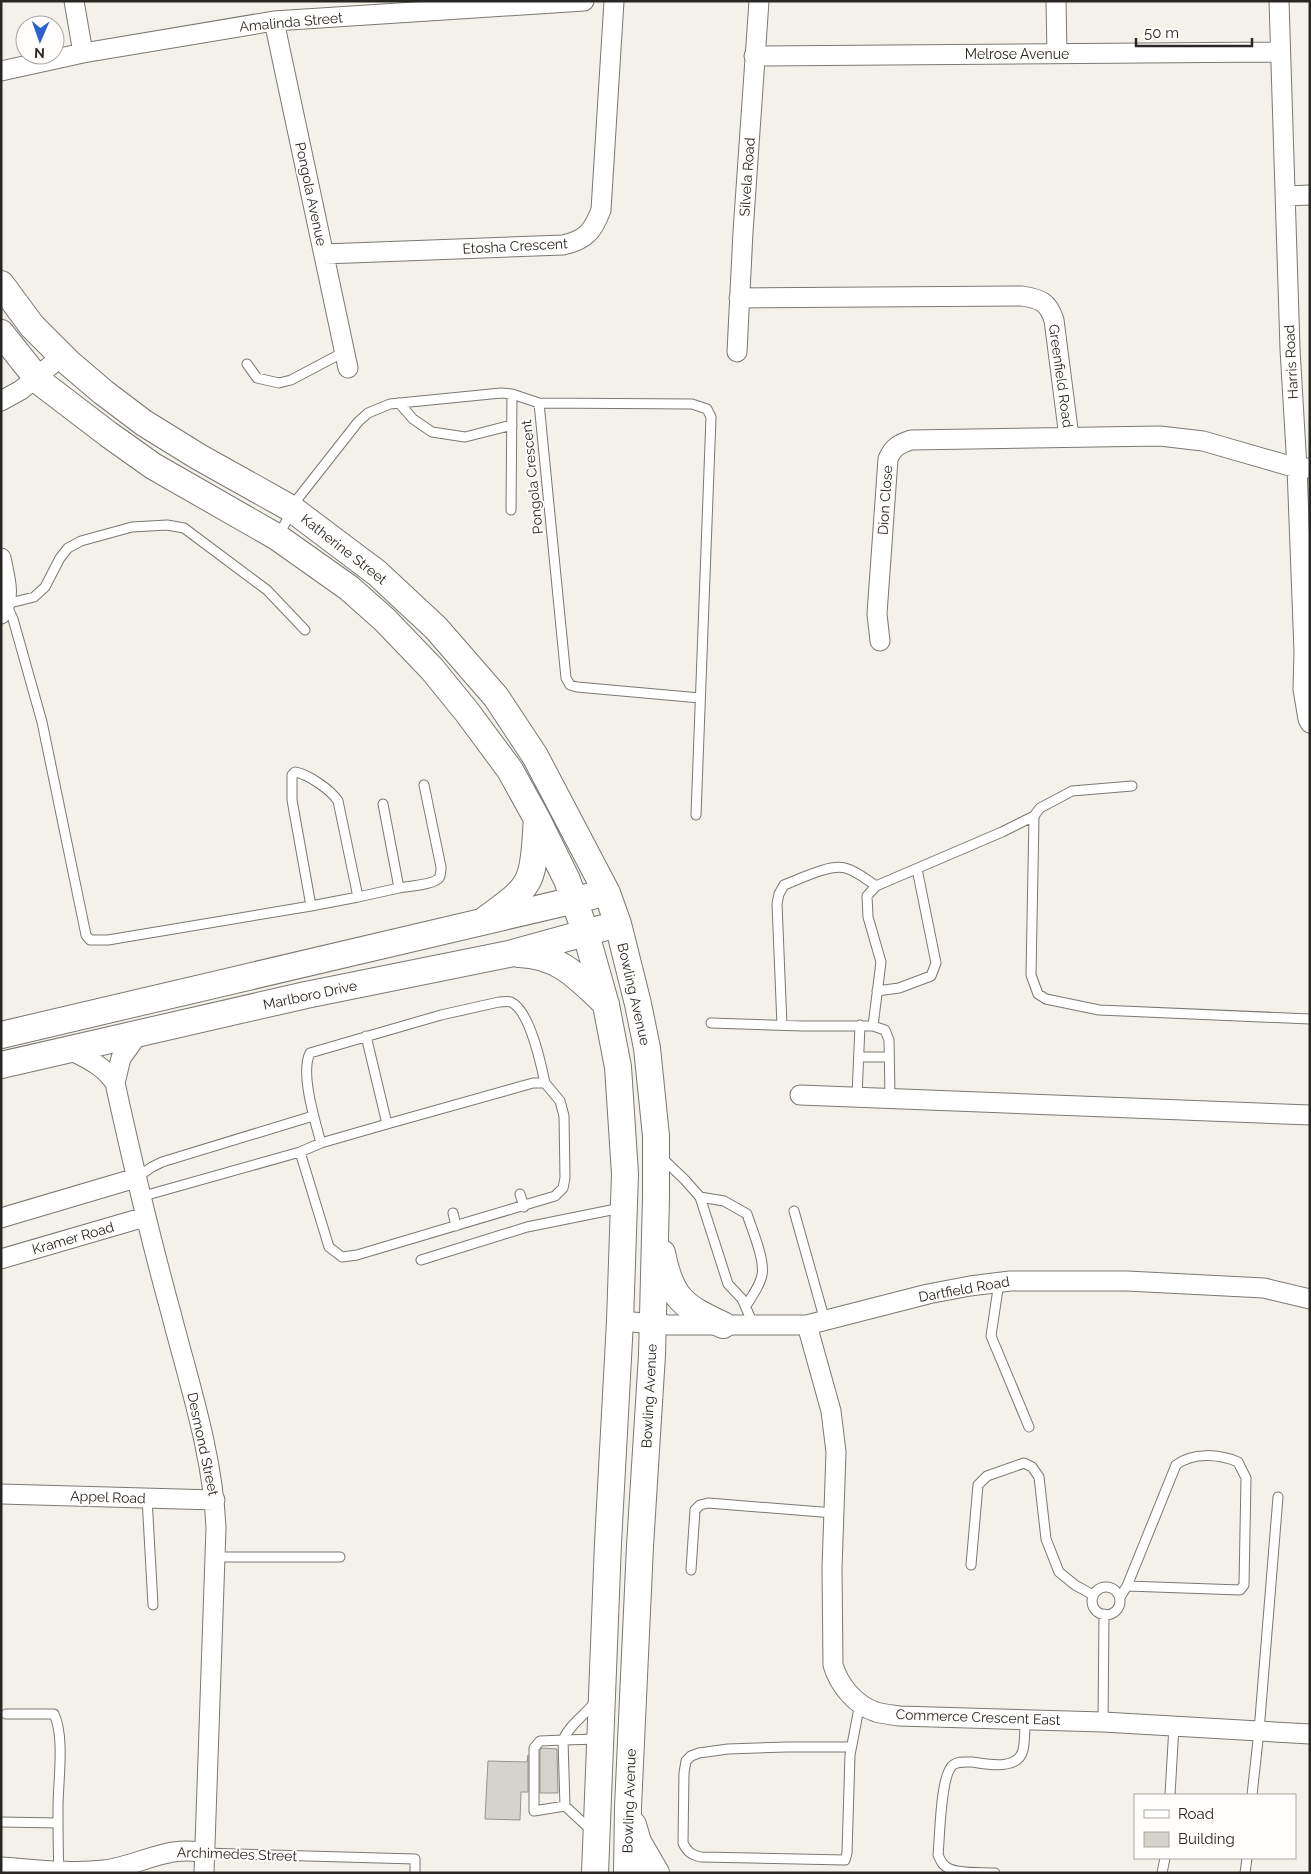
<svg xmlns="http://www.w3.org/2000/svg" width="1311" height="1874" font-family="Raleway,sans-serif">
<style>
.building{fill:#d6d3cc;stroke:#97938d}
.lines{fill:none;stroke-linecap:round;stroke-linejoin:round}
.service-casing{stroke:#7b7872;stroke-width:11}
.minor-casing{stroke:#7b7872;stroke-width:21}
.secondary-casing{stroke:#7b7872;stroke-width:28}
.service{stroke:#fff;stroke-width:9}
.minor{stroke:#fff;stroke-width:19}
.secondary{stroke:#fff;stroke-width:26}
.labels{text-anchor:middle;dominant-baseline:central;stroke-width:4;stroke-linejoin:round;paint-order:stroke}
.street-label{font-size:14px;fill:#282724;stroke:#fffefd}
</style>
<rect width="100%" height="100%" fill="#f4f1ea"/>
<path class="building" d="M542,1748L557,1749L558,1793H540V1750Z
M528,1755V1792H521L520,1820L485,1819L488,1761L527,1762Z"/>
<g class="lines">
<g class="service-casing">
<path id="service" d="M247,364L257,378L279,383L291,380L344,352
M399,403L413,419L432,432L465,437L512,425
M539,403L692,404L707,409L711,417L696,815
M511,510L512,394
M279,535L299,497L358,422L368,413L390,404L501,393L512,394L539,403L565,668L566,678L570,685L577,687L700,698
M305,630L267,590L184,528L167,525L132,527L81,541L68,548L60,558L45,587L34,597L6,604L13,619L42,722L86,935L90,940H108L311,906L292,800V775L295,772C308,774 331,790 338,801L358,897L399,888L383,804
M1034,816L1031,975L1038,994L1046,999L1099,1010L1310,1019
M399,888C408,886 433,885 439,878C441,875 441,871 441,867L424,785
M311,906L358,897
M877,991L899,988L931,976L936,963L917,869
M711,1023L803,1026H873L885,1030L889,1040L890,1098
M782,1025L777,904L779,894L784,885C800,879 829,864 845,868C857,871 867,880 876,886
M873,1026L881,962L868,917L867,896L876,886L1002,832L1034,816L1040,808L1072,791L1132,786
M859,1057H889
M857,1096L860,1025
M321,1143C315,1121 300,1073 310,1053L441,1015L499,1002C503,1002 507,1001 511,1002C530,1011 541,1064 545,1083
M300,1152L329,1247L342,1257L357,1255L555,1196L563,1188L565,1178L564,1116L560,1101L545,1083H533L387,1124
M661,1157L685,1180L700,1197L728,1284L742,1299L754,1326
M136,1178L152,1167L162,1162L313,1116
M520,1194L524,1207
M140,1197L300,1152L321,1143L387,1124L366,1036
M700,1197L724,1201L747,1214C752,1230 765,1259 762,1275C760,1286 752,1296 746,1306
M794,1211L825,1321
M453,1213L456,1226
M421,1260L527,1227L621,1208
M999,1282L991,1336L1029,1427
M147,1498L153,1605
M215,1557H340
M971,1565L978,1485L987,1476L1024,1463L1032,1467L1039,1477L1046,1539L1059,1572L1075,1585L1093,1595
M691,1570L695,1510L700,1505L708,1503L834,1513
M1092 1601a14 14 0 1 1 28 0a14 14 0 1 1-28 0Z
M1120,1597L1127,1586L1176,1465C1193,1452 1219,1454 1238,1462L1246,1478L1244,1585L1240,1590L1127,1586
M6,1714H54C65,1737 58,1781 58,1808C58,1829 58,1850 59,1871
M1103,1722L1104,1614
M851,1747H787L728,1749L699,1753L691,1756L686,1761L684,1773L683,1843C687,1852 692,1855 701,1857L845,1860L847,1853L850,1755L860,1703
M1170,1795L1174,1726
M1252,1795L1259,1731L1278,1497
M565,1806L563,1740L599,1739
M1,1822L58,1823
M591,1830L565,1806L534,1811V1748L540,1741L563,1740C569,1725 584,1716 594,1703
M204,1853L415,1859V1873
M995,1873C983,1872 958,1874 948,1868C942,1865 941,1861 938,1855C940,1838 940,1775 953,1765C958,1761 965,1762 972,1762C987,1764 1018,1771 1023,1750C1025,1741 1025,1729 1025,1720
M1162,1873L1165,1858
M1245,1873L1247,1858"/>
</g>
<g class="minor-casing">
<path id="minor" d="M74,1L83,53
M1056,1L1057,54
M1279,1L1290,349L1297,468L1304,651L1303,689L1308,719L1310,723
M274,21L348,368
M754,56L1280,52
M1,71L83,53L274,21L584,1
M1286,196L1310,195
M324,254L563,245C586,240 593,231 601,210L614,1
M739,298L1022,296C1041,299 1048,302 1054,320L1069,437
M737,352L743,232L759,1
M1,401L21,390L62,356
M1,558C5,578 11,595 1,614
M880,641L877,614L888,459C893,447 899,444 911,440L1160,436L1203,441L1297,468H1309
M70,1050C88,1059 104,1066 115,1083C132,1160 150,1237 171,1313C189,1383 213,1455 216,1528L204,1873
M115,1083L121,1058L139,1033
M800,1095L1310,1115
M1,1218L136,1178
M1,1259L145,1217
M620,1321L669,1325H807L928,1294L970,1286L1010,1281H1127L1264,1288L1310,1299
M807,1325L831,1411L836,1452L832,1568L833,1665C839,1685 855,1705 876,1712C883,1714 892,1715 899,1716L1103,1722L1310,1734
M1,1494L215,1500
M1,1867C35,1869 70,1874 104,1870C138,1866 170,1844 204,1853"/>
</g>
<g class="secondary-casing">
<path id="secondary" d="M1,284L32,326L69,363L103,392L144,423L199,457L292,509L377,573L436,628L496,697L535,756L607,893L618,924L638,1004L647,1048L656,1136V1198L652,1355L640,1546L628,1807L627,1873
M1,333L40,382L108,434L153,466L277,537L349,588L385,620L432,669L467,712L510,770L537,819L567,880L586,934L606,1005L618,1067L625,1174L620,1321L608,1543L595,1873
M486,919C500,908 518,898 527,882C536,867 535,838 537,820
M519,954C559,955 579,978 606,1004
M1,1035L592,896
M1,1065L306,995L509,954L603,928
M662,1253C671,1298 682,1306 723,1325
M633,1825L638,1842L656,1873"/>
</g>
<use href="#service" class="service"/>
<use href="#minor" class="minor"/>
<use href="#secondary" class="secondary"/>
</g>
<g class="labels">
<g class="street-label">
<text transform="translate(291 22) rotate(-5)">Amalinda Street</text>
<text x="1017" y="54">Melrose Avenue</text>
<text transform="translate(747 177) rotate(-86)">Silvela Road</text>
<text transform="translate(311 194) rotate(78)">Pongola Avenue</text>
<text transform="translate(515 246) rotate(-3)">Etosha Crescent</text>
<text transform="translate(1291 362) rotate(-93)">Harris Road</text>
<text transform="translate(1061 376) rotate(82)">Greenfield Road</text>
<text transform="translate(532 477) rotate(-96)">Pongola Crescent</text>
<text transform="translate(885 500) rotate(-86)">Dion Close</text>
<text transform="translate(344 549) rotate(38)">Katherine Street</text>
<text transform="translate(634 994) rotate(77)">Bowling Avenue</text>
<text transform="translate(310 995) rotate(-12)">Marlboro Drive</text>
<text transform="translate(73 1238) rotate(-16)">Kramer Road</text>
<text transform="translate(964 1289) rotate(-10)">Dartfield Road</text>
<text transform="translate(649 1396) rotate(-87)">Bowling Avenue</text>
<text transform="translate(203 1444) rotate(78)">Desmond Street</text>
<text transform="translate(108 1497) rotate(2)">Appel Road</text>
<text transform="translate(978 1717) rotate(2)">Commerce Crescent East</text>
<text transform="translate(629 1801) rotate(-88)">Bowling Avenue</text>
<text transform="translate(237 1854) rotate(2)">Archimedes Street</text>
</g>
</g>
<rect width="1311" height="1874" fill="none" stroke="#282724" stroke-width="5"/>
<rect x="1134" y="1794" width="162" height="65" fill="#fffefd" stroke="#a9a8a6"/>
<rect x="1144" y="1810" width="25" height="8" fill="#ffffff" stroke="#a9a8a6"/>
<text x="1178" y="1819" font-size="15" fill="#282724">Road</text>
<rect x="1144" y="1832" width="25" height="15" fill="#d6d3cc" stroke="#a9a8a6"/>
<text x="1178" y="1844" font-size="15" fill="#282724">Building</text>
<g transform="translate(40 40) rotate(182)"><circle r="24" fill="#fffefd" stroke="#a9a8a6"/>
<path d="M0-4L9 19L0 12L-9 19Z" fill="#2f60cf"/>
<text y="-8" font-size="14" font-weight="bold" text-anchor="middle" fill="#282724">N</text>
</g>
<path d="M1136 38v8h116v-8" fill="none" stroke="#282724" stroke-width="2.5"/>
<text x="1144" y="38" font-size="15" fill="#282724" stroke="#fffefd" stroke-width="4" paint-order="stroke">50 m</text>
</svg>
